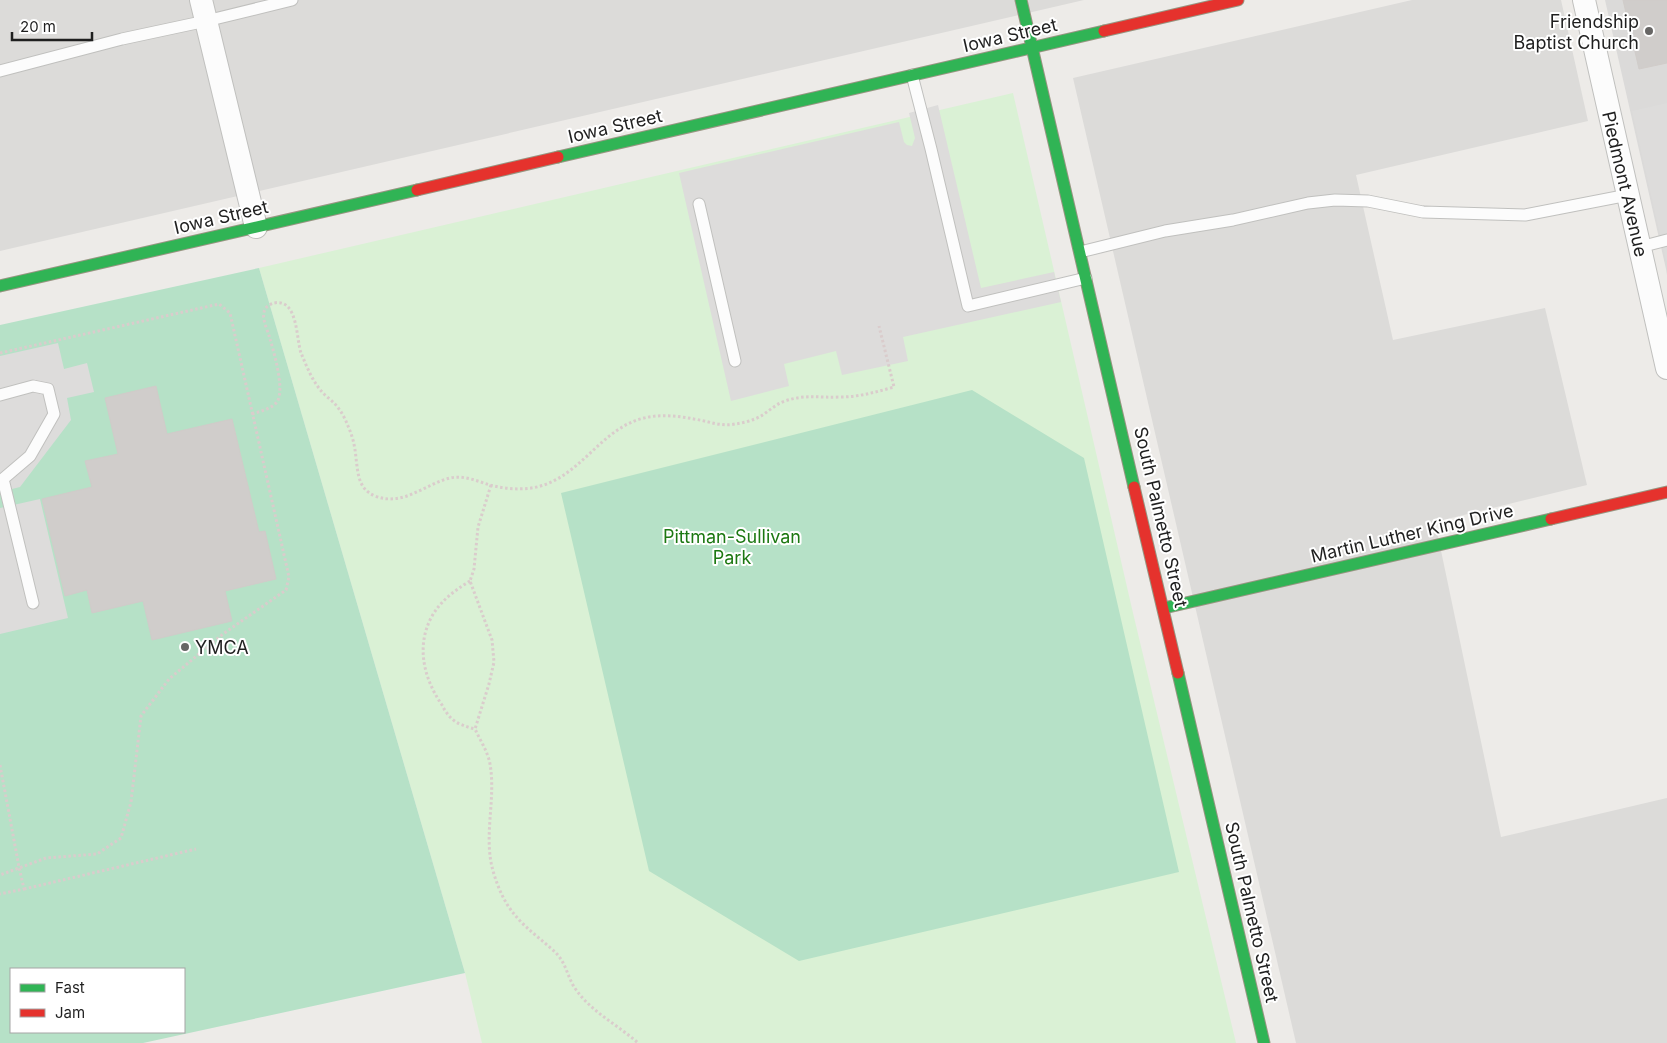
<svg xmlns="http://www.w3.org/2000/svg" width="1667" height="1043" font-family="Inter,sans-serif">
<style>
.residential{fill:#dcdbd9}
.religious{fill:#dbdad9}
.park{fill:#daf1d5}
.pitch{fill:#b6e1c7;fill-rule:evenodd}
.parking{fill:#dddcdb}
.building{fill:#d0cdcb;stroke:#d0ccc9}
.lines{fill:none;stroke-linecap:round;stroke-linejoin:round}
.lane-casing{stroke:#c0c0be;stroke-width:13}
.street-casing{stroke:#c0c0be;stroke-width:24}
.fast-casing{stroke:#979581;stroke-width:13}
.jam-casing{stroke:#979581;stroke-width:13}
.path{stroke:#dacccc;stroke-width:3;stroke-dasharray:2.5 2.5;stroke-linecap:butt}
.lane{stroke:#fcfcfc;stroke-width:11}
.street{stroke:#fcfcfc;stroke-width:22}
.fast{stroke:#30b455;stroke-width:11}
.jam{stroke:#e5322d;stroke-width:11}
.poi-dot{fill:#676665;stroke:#fff;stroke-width:2}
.labels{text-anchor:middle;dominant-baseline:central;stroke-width:4;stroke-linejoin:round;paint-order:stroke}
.poi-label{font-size:18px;fill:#1f1f1f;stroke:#fff;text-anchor:end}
.street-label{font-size:18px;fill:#1f1f1f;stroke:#fff}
.park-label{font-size:18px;fill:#1c7812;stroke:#fff}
</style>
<rect width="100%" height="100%" fill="#edebe8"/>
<path class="residential" d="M0,0H1084L0,251Z
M1412,0H1561L1588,121L1356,175L1393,340L1545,308L1587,485L1435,522L1501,837L1667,798V1043H1296L1073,78Z"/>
<path class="religious" d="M1605,0H1667V275L1666,269Z"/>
<path class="park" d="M1013,93L1133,613L1236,1043H482L465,973L259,268Z"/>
<path class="pitch" d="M259,268L465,973L143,1043H0V325ZM11,969H184V1032H11Z
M972,390L1084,458L1179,872L799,961L649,871L561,493Z"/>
<path class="parking" d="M1667,103V260L1666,261L1632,111Z
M938,105L981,288L1054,272L1061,302L903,337L908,361L842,375L836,351L784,364L789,386L731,401L679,173L899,122L904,142L907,145L912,146L915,138L909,113Z
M58,343L64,369L87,363L94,392L67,398L71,420L20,487L0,492V356Z
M40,499L68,618L0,634V508Z"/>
<path class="building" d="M1623,0H1667V63L1639,69Z
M156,386L167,434L232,419L259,532L265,531L276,579L225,591L232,621L152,640L143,601L92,613L87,590L65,596L42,499L92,487L85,461L118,454L105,398Z"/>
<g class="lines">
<g class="lane-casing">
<path id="lane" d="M0,71L122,39L206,21L292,0
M912,75L931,149L968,306L1086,278
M699,204L735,361
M1640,247L1667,240
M1080,252L1165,231L1233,220L1308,203L1335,200L1368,201L1423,212L1525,215L1628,195
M0,395L33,386L48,389L54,414L30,456L3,479L0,480
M3,479L33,603"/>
</g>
<g class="street-casing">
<path id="street" d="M201,0L256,227
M1584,0L1667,368"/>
</g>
<g class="fast-casing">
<path id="fast" d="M1021,0L1134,487
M558,157L1104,31
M0,286L417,190
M1164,608L1551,519
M1178,673L1264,1043"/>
</g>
<g class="jam-casing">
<path id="jam" d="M1104,31L1238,0
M417,190L558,157
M1134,487L1178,673
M1551,519L1667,492"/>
</g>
<path class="path" d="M0,353L219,304L230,313L289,577L286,590L223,634L169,679L141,716L131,802L121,838L97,854L46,858L0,875
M252,414C261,411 271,409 277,402C285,390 274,352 270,339C268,331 262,320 264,312C265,307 270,304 274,303C298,298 296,338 301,353C307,367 313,383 324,394C327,397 331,400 334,403C340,409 345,418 348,426C353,437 355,447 356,458C358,473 358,489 375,496C403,507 425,484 450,478C464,475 477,481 490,485C509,490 531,491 549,483C585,468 605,427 644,418C660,414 678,416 694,419C708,421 721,427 735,424C744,423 754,420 761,416C769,411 776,404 785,401C806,394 819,398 840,397C859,397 876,392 894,387L879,326
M491,485L478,527L474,569L470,581L492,640L494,662L489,684L475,729C480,740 488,752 490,764C496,798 484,833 492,867C496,883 504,903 515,915C527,930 544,941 557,954C567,965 568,980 577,991C593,1013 618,1025 638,1043
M470,581C454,591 440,601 431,618C416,647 424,679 442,705C446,713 452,721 460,724C465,726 470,728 475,729
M0,765L19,867L24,889L0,894
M24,889L196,849"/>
<use href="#lane" class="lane"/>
<use href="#street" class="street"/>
<use href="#fast" class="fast"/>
<use href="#jam" class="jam"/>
</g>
<g class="poi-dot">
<circle cx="1649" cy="31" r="5"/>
<circle cx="185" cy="647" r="5"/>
</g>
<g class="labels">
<g class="poi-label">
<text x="1639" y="21">Friendship<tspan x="1639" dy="21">Baptist Church</tspan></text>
<text x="195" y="647" text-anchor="start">YMCA</text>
</g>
<g class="street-label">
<text transform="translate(1010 35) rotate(-13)">Iowa Street</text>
<text transform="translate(615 126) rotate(-13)">Iowa Street</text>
<text transform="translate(1625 184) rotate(77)">Piedmont Avenue</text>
<text transform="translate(221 217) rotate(-13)">Iowa Street</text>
<text transform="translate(1161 517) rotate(77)">South Palmetto Street</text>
<text transform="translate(1412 533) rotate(-13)">Martin Luther King Drive</text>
<text transform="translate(1252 912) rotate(77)">South Palmetto Street</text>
</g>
<g class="park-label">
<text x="732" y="536">Pittman-Sullivan<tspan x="732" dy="21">Park</tspan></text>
</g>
</g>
<rect x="10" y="968" width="175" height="65" fill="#ffffff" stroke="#a5a5a5"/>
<rect x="20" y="984" width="25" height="8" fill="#30b455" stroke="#a5a5a5"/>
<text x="55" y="993" font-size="15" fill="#1f1f1f">Fast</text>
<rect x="20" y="1009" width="25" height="8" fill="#e5322d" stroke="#a5a5a5"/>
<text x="55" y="1018" font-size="15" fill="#1f1f1f">Jam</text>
<path d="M12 32v8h80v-8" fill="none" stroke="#1f1f1f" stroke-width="2.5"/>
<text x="20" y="32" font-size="15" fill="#1f1f1f" stroke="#ffffff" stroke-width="4" paint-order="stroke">20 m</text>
</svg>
